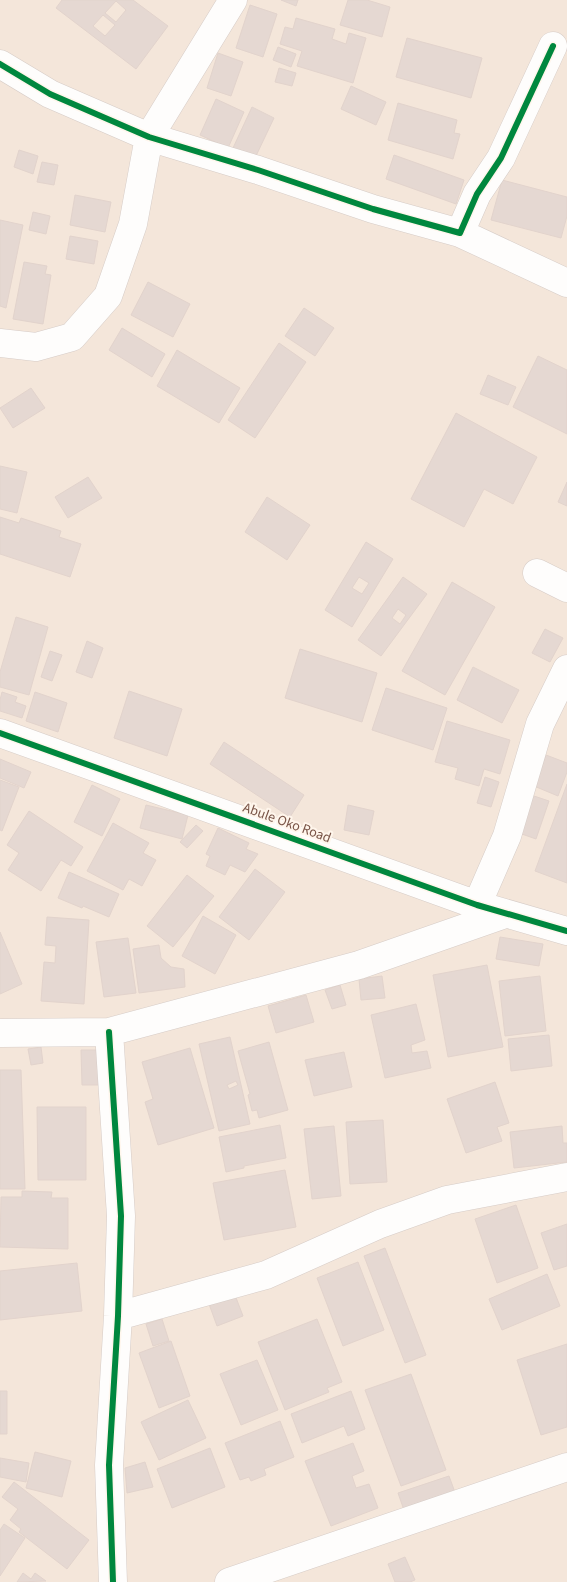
<svg xmlns="http://www.w3.org/2000/svg" width="567" height="1582" font-family="'Source Sans 3',sans-serif">
<style>
.residential{fill:#f4e6da}
.building{fill:#e5d8d2;stroke:#e2d3cc;fill-rule:evenodd}
.lines{fill:none;stroke-linecap:round;stroke-linejoin:round}
.minor-casing{stroke:#d6ccc7;stroke-width:29}
.minor{stroke:#fefdfc;stroke-width:28}
.cycleway-casing{stroke:#fff6ec;stroke-width:9}
.cycleway{stroke:#00873e;stroke-width:6}
.labels{text-anchor:middle;dominant-baseline:central;stroke-width:4;stroke-linejoin:round;paint-order:stroke}
.street-label{font-size:14px;fill:#795447;stroke:#fff6ec}
</style>
<rect width="100%" height="100%" fill="#f8f1ea"/>
<path class="residential" d="M0,0H567V1582H0Z"/>
<path class="building" d="M62,0H133L168,26L136,69L56,8ZM116,1L126,10L116,22L105,13ZM103,15L115,25L105,36L93,26Z
M281,0H298L296,6Z
M348,0H367L390,7L382,37L340,25Z
M250,5L277,14L263,57L236,48Z
M296,18L335,29L332,39L346,44L349,33L366,38L353,83L297,66L302,51L280,44L285,27L293,29Z
M407,38L482,58L471,98L396,77Z
M278,47L296,54L291,67L273,60Z
M218,53L243,62L231,96L207,88Z
M279,68L296,73L292,86L275,82Z
M351,86L386,102L376,125L341,109Z
M216,99L244,112L228,148L200,135Z
M398,103L457,120L454,133L460,134L453,159L388,140Z
M252,107L274,118L255,158L233,148Z
M19,150L38,156L33,174L14,167Z
M394,155L464,180L456,204L386,179Z
M42,162L58,165L54,185L37,182Z
M502,180L567,197V216L561,238L491,220Z
M75,195L111,202L105,232L70,225Z
M33,212L50,216L46,234L29,230Z
M0,220L23,225L6,308L0,306Z
M70,236L98,241L94,264L66,259Z
M24,262L47,266L45,274L51,275L43,324L13,319Z
M148,282L190,304L173,337L131,315Z
M304,308L334,328L315,356L285,336Z
M122,328L165,354L152,377L109,350Z
M279,343L306,362L255,438L228,420Z
M177,350L240,388L219,423L157,386Z
M538,356L567,370V434L513,407Z
M488,375L516,387L508,405L480,394Z
M31,388L45,408L13,428L0,408Z
M456,413L537,457L513,504L484,489L464,527L411,499Z
M0,466L27,472L17,513L0,509Z
M88,477L102,498L68,518L55,497Z
M567,482V506L558,502Z
M267,497L310,525L287,560L245,532Z
M0,517L19,523L21,518L61,531L59,537L81,544L70,577L0,554Z
M366,542L393,559L352,627L325,610ZM359,577L369,583L362,594L352,588Z
M403,577L427,594L381,656L358,640ZM398,609L406,615L400,624L392,618Z
M452,582L495,607L445,695L402,671Z
M16,617L48,627L29,695L0,687V672Z
M545,629L563,638L550,662L532,653Z
M87,641L103,648L92,678L76,672Z
M300,649L377,673L362,722L285,698Z
M50,651L62,655L52,681L41,677Z
M473,667L519,690L502,723L457,700Z
M386,688L447,708L433,750L372,730Z
M129,691L182,709L167,756L114,738Z
M2,692L17,697L15,702L26,706L22,718L0,711V700Z
M35,692L67,703L58,732L26,721Z
M447,721L510,740L500,774L484,769L479,786L455,779L458,768L435,762Z
M224,742L304,795L290,817L210,764Z
M546,755L567,763V772L558,796L534,786Z
M0,759L31,772L24,788L0,778Z
M485,777L499,782L491,807L477,803Z
M0,780L19,787L2,831L0,830Z
M567,784V883L535,871Z
M92,785L120,799L102,836L74,822Z
M531,795L549,801L536,839L519,833Z
M146,805L188,815L182,839L140,828Z
M348,805L374,811L369,835L344,830Z
M29,811L83,847L71,866L61,860L41,891L8,870L19,853L7,845Z
M113,823L149,843L143,853L156,860L142,886L129,879L123,890L87,871Z
M196,825L203,831L187,848L180,842Z
M218,828L249,843L246,849L258,854L245,872L230,865L225,875L206,866L210,856L206,854Z
M255,869L285,892L249,940L219,917Z
M69,872L119,894L109,917L83,906L82,908L58,898Z
M187,875L214,896L173,947L147,926Z
M203,916L236,935L215,974L182,956Z
M47,917L89,920L84,1004L41,1001L44,962L55,963L56,946L45,945Z
M0,932L22,984L0,994Z
M500,937L543,944L539,966L496,959Z
M128,938L136,993L104,997L96,942Z
M159,945L161,958L171,967L184,969L185,987L139,993L133,949Z
M487,965L503,1047L448,1057L433,975Z
M382,976L385,998L361,1000L359,979Z
M540,976L546,1031L505,1036L499,981Z
M340,985L346,1005L332,1009L325,990Z
M306,995L314,1022L276,1033L268,1006Z
M416,1004L425,1040L411,1045L412,1053L427,1051L431,1068L385,1078L371,1015Z
M549,1035L552,1066L511,1071L508,1039Z
M230,1037L250,1124L219,1131L199,1044ZM236,1081L238,1085L229,1089L227,1085Z
M269,1042L288,1110L259,1118L257,1110L252,1111L248,1095L250,1094L238,1051Z
M41,1047L43,1063L31,1065L28,1049Z
M190,1048L214,1128L158,1145L145,1102L153,1099L142,1062Z
M81,1050H103V1085H82Z
M344,1052L352,1087L314,1096L305,1060Z
M0,1070H21L25,1189H0Z
M495,1082L509,1123L497,1127L502,1141L466,1153L447,1099Z
M37,1107H86V1180H38Z
M383,1120L387,1182L350,1184L346,1122Z
M280,1125L286,1158L244,1166V1168L226,1172L219,1137Z
M334,1126L341,1196L312,1199L304,1129Z
M562,1126L563,1143H567V1162L514,1168L510,1132Z
M285,1170L296,1227L224,1240L213,1183Z
M22,1191L52,1192L51,1198H68V1249L0,1247L1,1197H22Z
M516,1205L538,1268L497,1283L475,1219Z
M567,1224V1266L554,1270L541,1233Z
M385,1248L426,1355L405,1363L364,1256Z
M358,1262L384,1330L343,1346L317,1278Z
M77,1263L82,1311L0,1320V1271Z
M547,1274L560,1306L502,1330L489,1299Z
M235,1295L243,1316L217,1326L209,1304Z
M162,1319L169,1341L153,1346L146,1324Z
M317,1319L342,1382L327,1388L329,1392L285,1410L258,1342Z
M171,1341L190,1396L159,1408L139,1353Z
M567,1344V1427L541,1435L517,1360Z
M257,1360L278,1410L241,1425L220,1374Z
M411,1374L446,1470L401,1486L365,1390Z
M0,1391H7V1434H0Z
M351,1391L365,1429L348,1436L344,1426L302,1443L291,1414Z
M188,1400L206,1438L159,1460L141,1422Z
M280,1421L294,1457L264,1469L266,1475L251,1481L249,1477L240,1480L225,1443Z
M353,1443L364,1471L352,1476L356,1488L369,1484L378,1508L331,1526L305,1461Z
M210,1448L225,1487L172,1508L157,1469Z
M35,1452L71,1461L62,1497L26,1488Z
M0,1458L29,1463L26,1482L0,1477Z
M145,1462L153,1487L127,1493L125,1468Z
M449,1476L456,1495L405,1513L398,1493Z
M14,1482L89,1540L67,1569L19,1532L21,1529L10,1520L18,1509L2,1497Z
M4,1524L25,1538L0,1576V1530Z
M405,1557L415,1580L410,1582H395L388,1564Z
M23,1573L31,1579L35,1573L46,1581L17,1582Z"/>
<g class="lines">
<g class="minor-casing">
<path id="minor" d="M0,64L50,94L149,137L258,170L373,209L460,233L477,194L501,158L553,46
M460,233L567,283
M0,343L36,347L72,337L108,296L133,224L149,137L233,0
M537,573L567,588
M0,733L477,905L567,931
M477,905L507,836L540,724L567,669
M109,1032L121,1216L118,1316L109,1465L113,1582
M0,1033L109,1032L359,965L505,914
M118,1316L266,1275L380,1224L447,1200L567,1177
M229,1582L567,1467"/>
</g>
<use href="#minor" class="minor"/>
<g class="cycleway-casing">
<path id="cycleway" d="M0,64L50,94L149,137L258,170L373,209L460,233L477,194L501,158L553,46
M0,733L477,905L567,931
M109,1032L121,1216L118,1316L109,1465L113,1582"/>
</g>
<use href="#cycleway" class="cycleway"/>
</g>
<g class="labels">
<g class="street-label">
<text transform="translate(287 823) rotate(20)">Abule Oko Road</text>
</g>
</g>
</svg>
